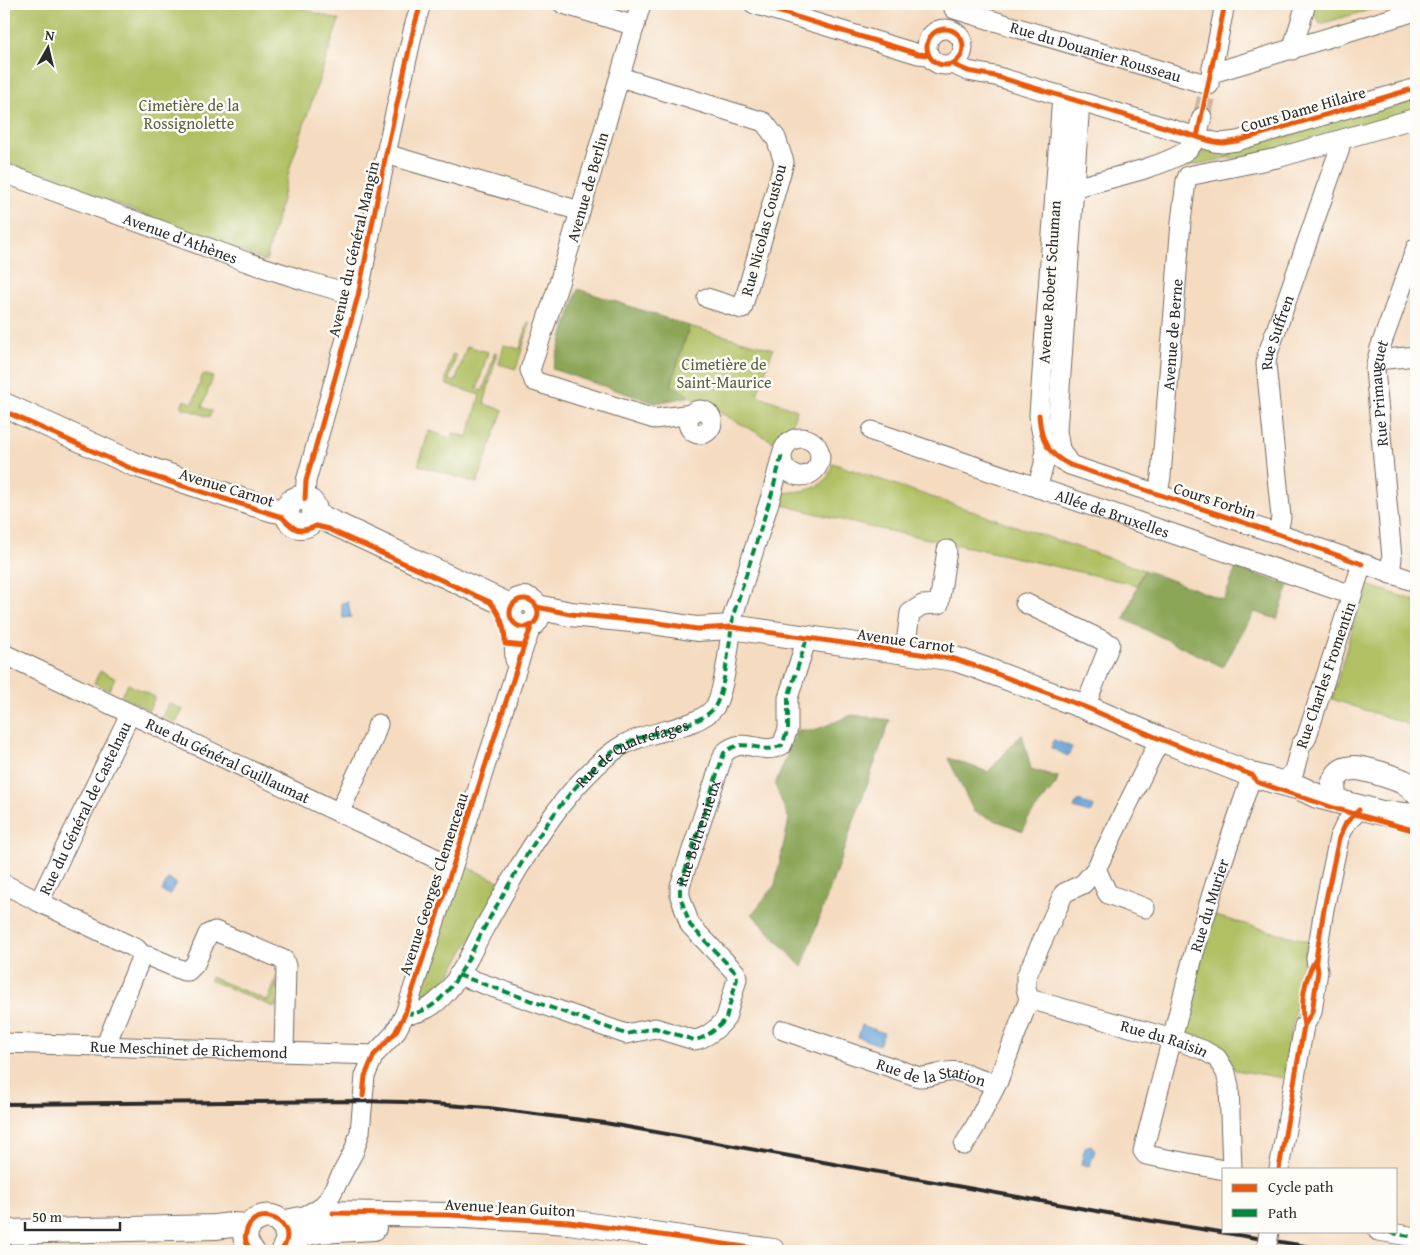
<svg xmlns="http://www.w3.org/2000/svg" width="1420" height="1255" font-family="'Gentium Book Plus',serif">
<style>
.green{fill:#b0c063;stroke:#6e7647}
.forest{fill:#8ca659;stroke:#5c6842}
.water{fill:#68a4d9;stroke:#4a6882}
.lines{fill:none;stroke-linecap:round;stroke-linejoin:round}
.minor-tunnel{stroke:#cdb9a3;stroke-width:19;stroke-dasharray:19 9;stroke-linecap:butt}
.minor-casing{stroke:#726960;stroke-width:21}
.major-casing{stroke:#726960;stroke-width:26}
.minor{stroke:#fff;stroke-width:19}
.major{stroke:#fff;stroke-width:24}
.rail{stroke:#2b2b2b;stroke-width:4}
.minor-bridge-casing{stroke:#726960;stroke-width:21;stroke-linecap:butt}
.minor-bridge{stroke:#fff;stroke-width:19}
.quiet{stroke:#00873e;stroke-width:4;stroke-dasharray:8 4;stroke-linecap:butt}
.cycleway-casing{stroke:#fdfcf7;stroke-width:8}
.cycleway{stroke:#e8590c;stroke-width:5}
.labels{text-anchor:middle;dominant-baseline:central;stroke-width:5;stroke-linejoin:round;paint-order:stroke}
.street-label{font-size:16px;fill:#2b2b2b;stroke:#fdfcf7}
.park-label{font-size:16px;fill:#5a5f3f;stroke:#fdfcf7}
</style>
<rect width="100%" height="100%" fill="#fdfcf7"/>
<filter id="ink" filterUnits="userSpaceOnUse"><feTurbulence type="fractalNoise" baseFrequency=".02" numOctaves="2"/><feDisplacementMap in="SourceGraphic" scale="10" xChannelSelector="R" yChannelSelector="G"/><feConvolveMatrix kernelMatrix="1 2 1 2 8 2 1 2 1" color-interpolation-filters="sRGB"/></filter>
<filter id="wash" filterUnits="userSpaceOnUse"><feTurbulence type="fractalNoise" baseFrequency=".0096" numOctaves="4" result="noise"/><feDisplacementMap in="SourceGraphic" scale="20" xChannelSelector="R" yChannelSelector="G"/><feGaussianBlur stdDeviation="1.12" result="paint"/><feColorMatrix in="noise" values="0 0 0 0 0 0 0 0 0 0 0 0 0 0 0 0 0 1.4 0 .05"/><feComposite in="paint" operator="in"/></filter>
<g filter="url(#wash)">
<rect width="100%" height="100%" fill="#f5dcc1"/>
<path class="green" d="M4,4H288L339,20L291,164L266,261L82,191L4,165Z
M1314,4H1405L1394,7L1390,4L1320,24L1317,17L1311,14Z
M1416,96V113L1263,158H1228L1174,169L1203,150L1230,152Z
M528,322L530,323L516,369L499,364L504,345L520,349Z
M689,326L773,349L757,395L797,410L791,426L774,442L671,386Z
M467,346L488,352L477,389L483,391L495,352L497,353L484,404L503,410L477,483L418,465L429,431L451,438L453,433L468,437L480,395L447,385L446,378L452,355L454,354L456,356L449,380L455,382Z
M203,374L213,377L202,407L212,411L209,417L181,407L184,400L193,403Z
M832,463L1144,570L1137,585L978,549L869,527L783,505L781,493C803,491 829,491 832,463Z
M1365,584L1416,601V727L1332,699Z
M100,671L115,678L109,690L94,683Z
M128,684L155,697L149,710L121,696Z
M169,703L183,710L176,723L162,716Z
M460,864L503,883L441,990L427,999L421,992Z
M1212,915L1307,941L1283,1078L1235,1070L1230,1062L1185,1035L1182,1028Z
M211,977L268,1001L277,977L276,1008L209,980Z"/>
<path class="forest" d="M578,289L689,326L671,385L688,395V397L655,403L552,369Z
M1236,568L1289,585L1277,619L1254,612L1223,667L1124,619L1144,570L1224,600Z
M852,715L890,720L802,967L752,914L775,885L789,819L775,785L797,730H815Z
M1022,734L1031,769L1058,777L1056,784L1027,820L1023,831L974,812L948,758L988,772Z"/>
<path class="water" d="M348,602L351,617L343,618L341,603Z
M1054,740L1072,747L1068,756L1051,748Z
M1078,800L1094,807L1092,812L1089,813L1074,808Z
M168,879L176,883L169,895L162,891Z
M862,1025L884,1033L879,1045L858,1037Z
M1091,1145L1095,1150L1090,1166L1081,1164L1085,1147Z"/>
</g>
<g filter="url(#ink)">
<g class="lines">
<path class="minor-tunnel" d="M1202,117L1207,95"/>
<g class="minor-casing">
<g id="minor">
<path d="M563,4L635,26"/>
<path d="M641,4L559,283L530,370L534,381L543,384L654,419L692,414"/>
<path d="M754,4L918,54L929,55"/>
<path id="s1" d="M954,9L1209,85"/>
<circle cx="945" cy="47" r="18"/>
<path d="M1292,50L1306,4"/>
<path d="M952,64L968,71L995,76L1214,142L1222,143L1237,141L1416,88"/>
<path d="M1212,68L1219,71L1416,11"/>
<path d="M620,77L764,122L776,138L784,162L742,309L707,298"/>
<path d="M1210,79L1225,4"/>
<path d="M1062,96L1039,415C1041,440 1046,453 1070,465L1278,534L1416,582"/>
<path d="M386,154L580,211"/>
<path id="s2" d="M4,173L247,262L306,281L358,296"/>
<path d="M1073,188C1099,181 1176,165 1191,146C1198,138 1199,127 1202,117"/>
<path d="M1377,360L1416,356"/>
<circle cx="700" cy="422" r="12"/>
<path id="s3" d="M872,431L1352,595"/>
<circle cx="801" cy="457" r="19"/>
<path d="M1068,462L1060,449L1057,431L1080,101"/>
<path d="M1037,488L1044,464L1045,442"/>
<path id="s4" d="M1158,494L1161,476L1181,222L1186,181L1188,176L1277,158L1416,118"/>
<path d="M305,499L306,481L358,296L386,154L414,27L421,4"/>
<path id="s5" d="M1278,534L1281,517L1266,364L1267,356L1339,151L1341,140"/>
<path id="s6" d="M1390,574L1392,558L1375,369L1380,348L1416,248"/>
<path d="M1025,603L1110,644L1085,707"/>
<path d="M513,621L515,660"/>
<path d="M905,651L910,613L922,605L939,604L947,550"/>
<path id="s7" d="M4,654L452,866"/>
<path d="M1283,784L1294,771L1301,745L1306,739L1362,564"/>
<path d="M339,813L373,739L378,724"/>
<path d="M1096,869L1108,894L1145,908"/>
<path d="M4,884L39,902"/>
<path d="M142,955L148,956L184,971H188L195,964L208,934L215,931L284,960L286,966L284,1052"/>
<path id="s8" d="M458,975L626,1034L655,1028L694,1040C705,1039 720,1027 726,1018L737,979L736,973L690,925L680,896V886L724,753C747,734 759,757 782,745L788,729V698L807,638"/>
<path id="s9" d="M1029,999L1173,1039L1203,1050L1217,1058L1226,1073L1229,1086L1232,1169"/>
<path d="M405,1014C420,1014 431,1008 441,998C460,979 471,953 483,930C505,891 526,853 552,817C568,794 602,755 627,743C650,731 698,728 714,708C725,693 730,637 733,616L772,493L782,454"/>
<path id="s10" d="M783,1030L919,1077C933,1078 945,1069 959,1072C971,1075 985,1084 998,1081L1029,999L1026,988V977L1064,893L1083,884L1096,869L1160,739"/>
<path id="s11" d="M4,1043L374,1055"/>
<path id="s12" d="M105,1047L142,955L137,949L39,902L130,714"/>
<path d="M964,1145L976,1125L998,1081"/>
<path d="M1279,1169L1304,1026L1312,1012L1318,971L1316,959L1324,909L1339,838L1346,823L1361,808"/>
<path id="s13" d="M1224,1170L1146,1155L1143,1151L1194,953L1215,884L1252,775"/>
<path d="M314,1214L328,1200L354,1151L360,1132L365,1076L374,1055L395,1033L405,1014L524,646L532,625"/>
<path d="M1378,1231L1416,1237"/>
</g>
</g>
<g class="major-casing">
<path id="major" d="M4,405L134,464L247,502L274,510L287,512
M287 512a14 14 0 1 1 28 0a14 14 0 1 1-28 0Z
M314,514L512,607
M510 613a14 14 0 1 1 28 0a14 14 0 1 1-28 0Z
M537,607L570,614L652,622L697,629L731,627L955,659L981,668L1085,707L1160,739L1252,775L1300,788L1317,796L1382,813L1416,816
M1336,800C1329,784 1336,768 1355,768C1365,768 1395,778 1404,782C1409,784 1413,788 1416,792
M281,1223L306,1218L314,1214L324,1213L449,1215L569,1222L773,1251
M4,1232L215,1227L231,1225L249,1226
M285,1246L304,1234L318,1231L374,1228
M252,1251C227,1223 282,1198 287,1236"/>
</g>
<use href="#minor" class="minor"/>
<use href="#major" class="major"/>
<path class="rail" d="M4,1104L360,1101L404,1102L489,1108L605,1123L1152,1221L1336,1251"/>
<g class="minor-bridge-casing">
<path id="minor-bridge" d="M1266,1251L1269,1231"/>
</g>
<use href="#minor-bridge" class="minor-bridge"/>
<g class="quiet">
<path d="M458,975L626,1034L655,1028L694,1040C705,1039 720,1027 726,1018L737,979L736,973L690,925L680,896V886L724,753C747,734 759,757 782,745L788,729V698L807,638"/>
<path id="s14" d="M405,1014C420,1014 431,1008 441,998C460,979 471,953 483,930C505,891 526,853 552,817C568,794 602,755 627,743C650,731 698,728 714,708C725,693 730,637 733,616L772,493L782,454"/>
<path d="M1378,1231L1416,1237"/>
</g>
<g class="cycleway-casing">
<path id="cycleway" d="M754,4L918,54L929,55
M927 47a18 18 0 1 1 36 0a18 18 0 1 1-36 0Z
M952,64L968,71L995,76L1214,142L1222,143L1237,141L1416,88
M1197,137L1225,4
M4,411L139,472L282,517C294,530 299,534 316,526L328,529L490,602C501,615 505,627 505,644L524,646
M1039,415C1041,440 1046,453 1070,465L1278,534L1362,564
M305,499L306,481L358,296L386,154L414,27L421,4
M510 613a14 14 0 1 1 28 0a14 14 0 1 1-28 0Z
M537,607L570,614L652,622L697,629L731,627L955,659L981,668L1085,707L1160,739L1252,775L1257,782L1337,809L1416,831
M1304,1026C1300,1004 1304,978 1316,959
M363,1096L365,1076L374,1055L395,1033L405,1014L524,646L532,625
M1279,1169L1304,1026L1312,1012L1318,971L1316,959L1324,909L1339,838L1346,823L1359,810
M333,1213L449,1215L569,1222L773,1251
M252,1251C247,1246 244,1240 246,1233C253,1200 304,1222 281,1251"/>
</g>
<use href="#cycleway" class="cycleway"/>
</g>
</g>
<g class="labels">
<g class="street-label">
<text stroke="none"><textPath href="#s1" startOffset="148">Rue du Douanier Rousseau</textPath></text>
<text transform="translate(1303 109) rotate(-16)">Cours Dame Hilaire</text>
<text transform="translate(587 187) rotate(-74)">Avenue de Berlin</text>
<text transform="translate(763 230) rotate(-75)">Rue Nicolas Coustou</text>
<text stroke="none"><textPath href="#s2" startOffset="188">Avenue d'Athènes</textPath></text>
<text transform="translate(353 249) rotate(-77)">Avenue du Général Mangin</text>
<text transform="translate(1049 282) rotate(-86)">Avenue Robert Schuman</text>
<text stroke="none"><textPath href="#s5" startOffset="204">Rue Suffren</textPath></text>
<text stroke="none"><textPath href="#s4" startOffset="160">Avenue de Berne</textPath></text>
<text stroke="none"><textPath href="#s6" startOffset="182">Rue Primauguet</textPath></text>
<text transform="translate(227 487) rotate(17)">Avenue Carnot</text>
<text transform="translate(1215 500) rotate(18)">Cours Forbin</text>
<text stroke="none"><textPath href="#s3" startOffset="254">Allée de Bruxelles</textPath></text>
<text transform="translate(906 640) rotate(8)">Avenue Carnot</text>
<text transform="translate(1325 675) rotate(-71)">Rue Charles Fromentin</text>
<text stroke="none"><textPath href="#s14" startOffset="359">Rue de Quatrefages</textPath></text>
<text stroke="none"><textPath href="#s7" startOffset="248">Rue du Général Guillaumat</textPath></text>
<text stroke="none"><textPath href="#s12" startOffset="320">Rue du Général de Castelnau</textPath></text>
<text stroke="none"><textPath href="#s8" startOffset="498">Rue Beltremieux</textPath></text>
<text transform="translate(433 884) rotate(-72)">Avenue Georges Clemenceau</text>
<text stroke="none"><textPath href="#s13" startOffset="339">Rue du Murier</textPath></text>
<text stroke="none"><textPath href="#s9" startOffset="141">Rue du Raisin</textPath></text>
<text stroke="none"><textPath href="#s11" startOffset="185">Rue Meschinet de Richemond</textPath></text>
<text stroke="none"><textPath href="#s10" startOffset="156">Rue de la Station</textPath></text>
<text transform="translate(510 1207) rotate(3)">Avenue Jean Guiton</text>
</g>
<g class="park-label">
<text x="189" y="105">Cimetière de la<tspan x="189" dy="18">Rossignolette</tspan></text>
<text x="724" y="364">Cimetière de<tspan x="724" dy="18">Saint-Maurice</tspan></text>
</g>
</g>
<rect width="1420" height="1255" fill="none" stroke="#fdfcf7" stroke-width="20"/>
<rect x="1222" y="1168" width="175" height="65" fill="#fdfcf7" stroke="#a9a8a5"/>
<rect x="1232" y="1184" width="25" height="8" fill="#e8590c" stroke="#a9a8a5"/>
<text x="1268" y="1192" font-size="15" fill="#2b2b2b">Cycle path</text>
<rect x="1232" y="1209" width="25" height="8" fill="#00873e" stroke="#a9a8a5"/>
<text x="1268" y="1218" font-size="15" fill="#2b2b2b">Path</text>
<g transform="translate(48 48) rotate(8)" stroke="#fdfcf7" stroke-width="4" paint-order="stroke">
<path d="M0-4L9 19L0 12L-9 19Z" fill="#2b2b2b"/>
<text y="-8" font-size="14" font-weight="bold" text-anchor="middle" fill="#2b2b2b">N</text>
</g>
<path d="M25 1222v8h95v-8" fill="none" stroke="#2b2b2b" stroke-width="2.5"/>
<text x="32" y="1222" font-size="15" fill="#2b2b2b" stroke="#fdfcf7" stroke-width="4" paint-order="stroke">50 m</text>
</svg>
